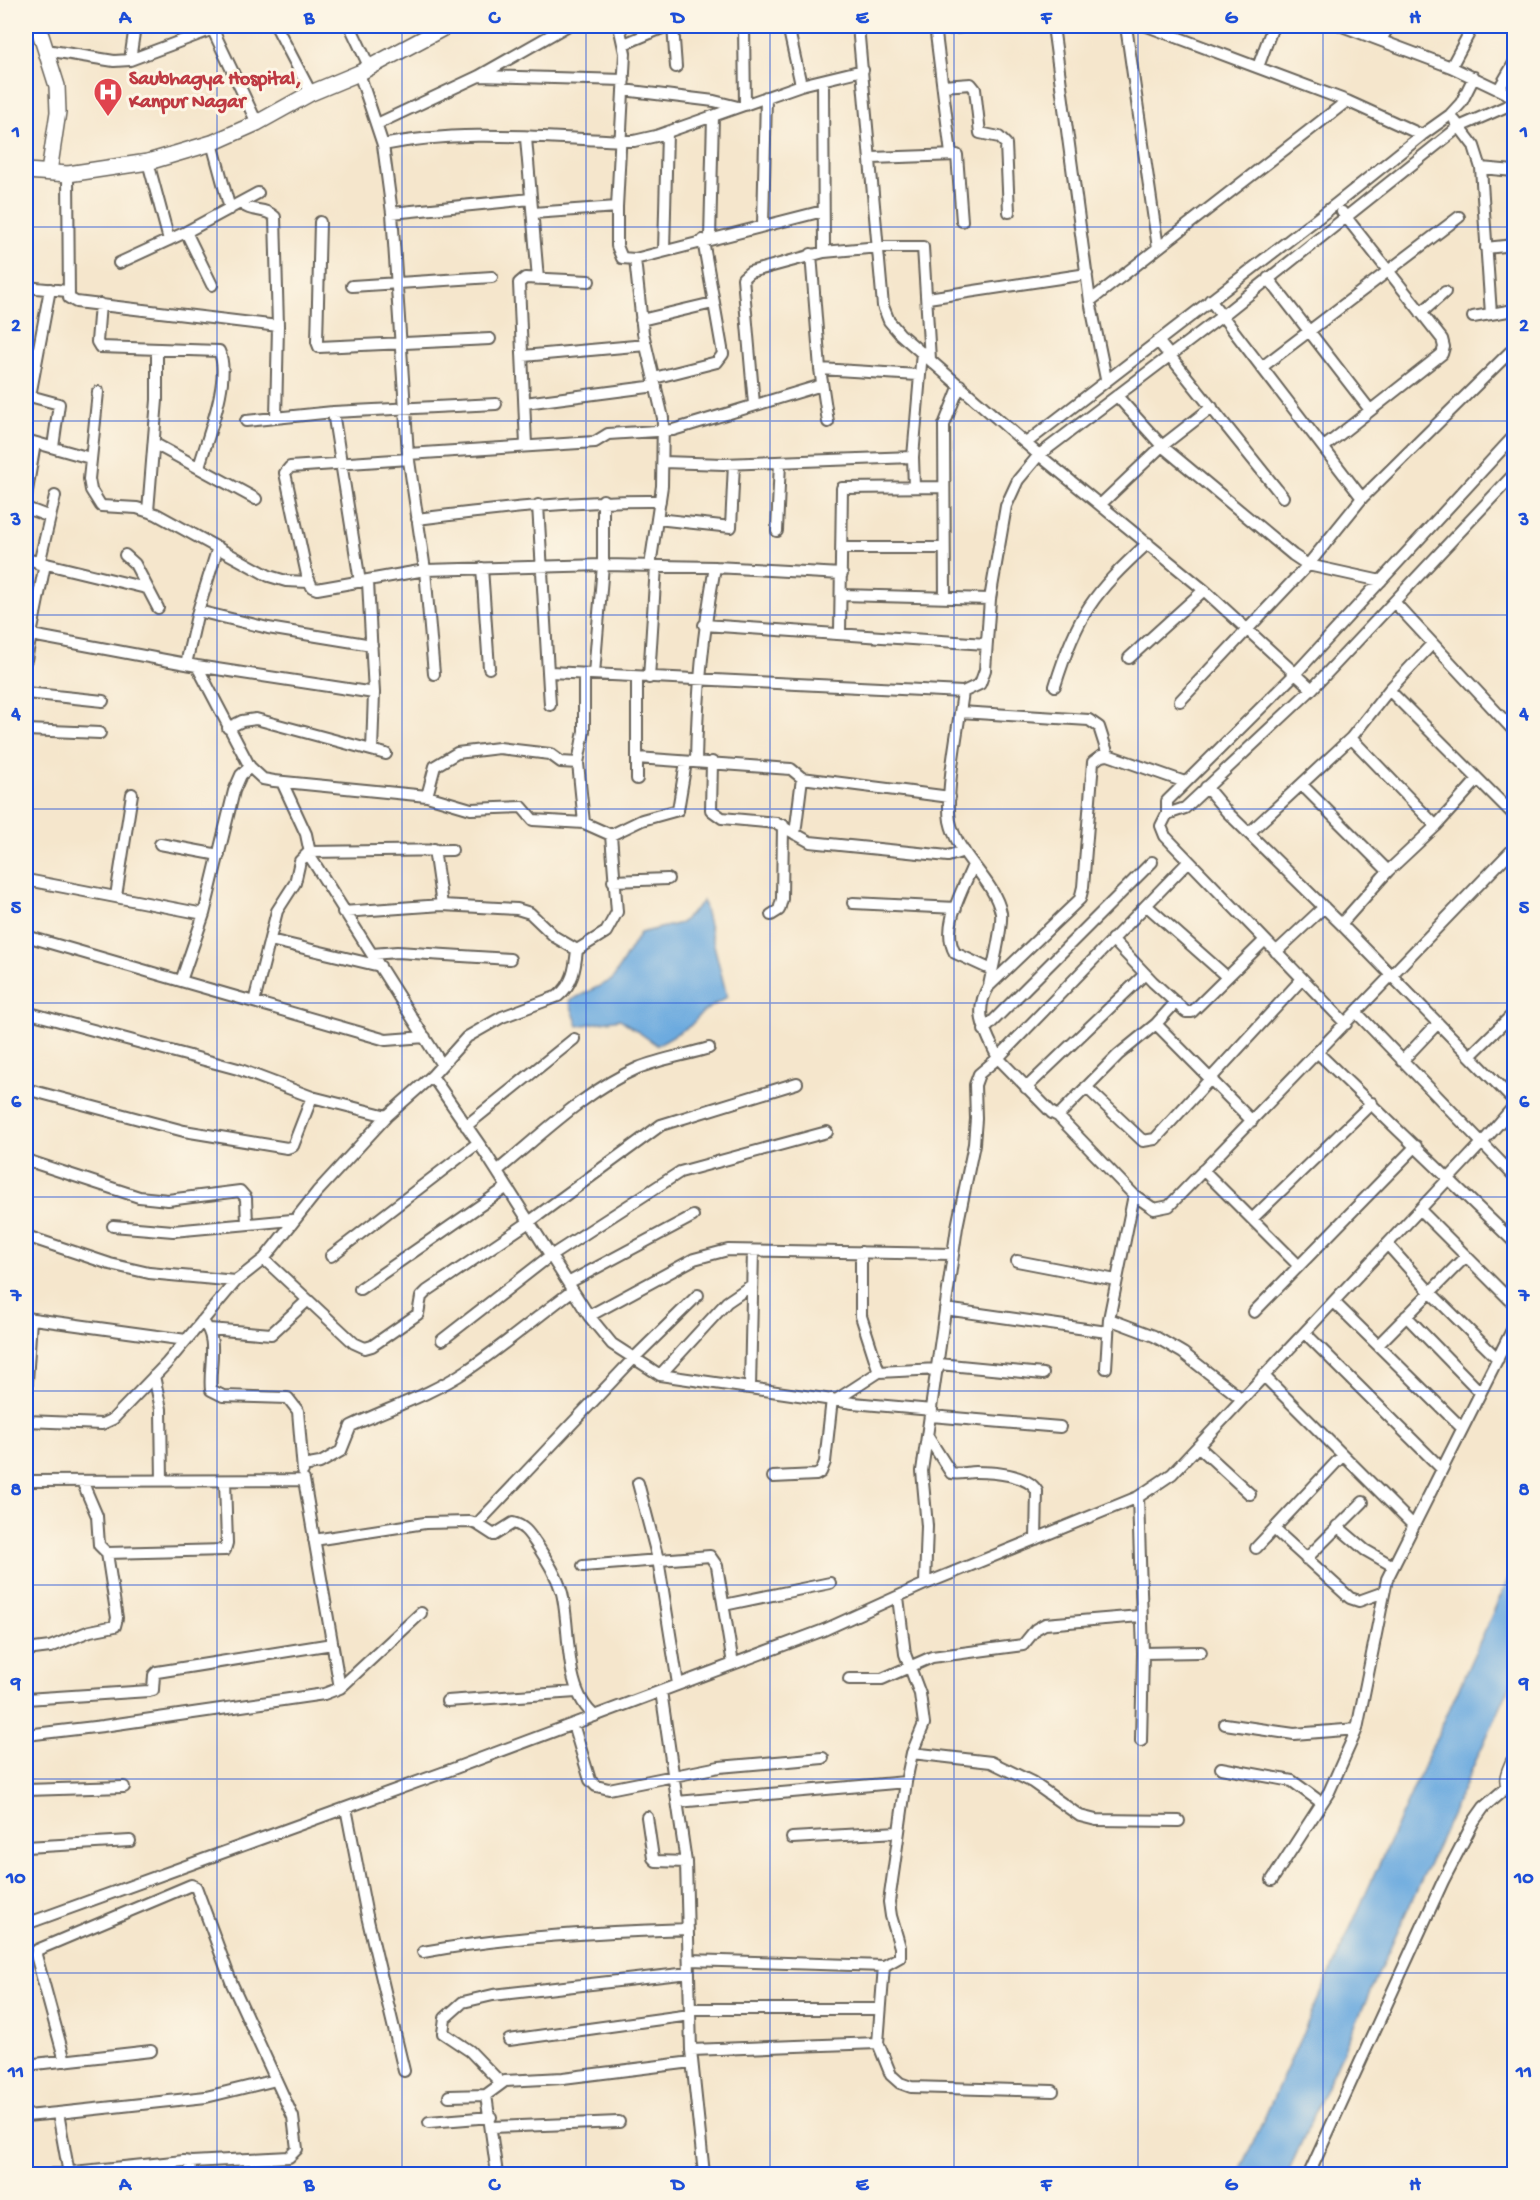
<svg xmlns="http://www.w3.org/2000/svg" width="1540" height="2200" font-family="'Gochi Hand',sans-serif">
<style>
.water{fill:#6caadf;stroke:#44637e;stroke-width:1.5}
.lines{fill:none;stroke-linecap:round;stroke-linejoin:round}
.street-casing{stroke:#68635a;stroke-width:14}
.secondary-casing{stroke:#68635a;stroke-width:18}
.street{stroke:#fff;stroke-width:10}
.secondary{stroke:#fff;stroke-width:15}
.grid{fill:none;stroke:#1d4ed8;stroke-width:1.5;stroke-opacity:0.55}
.labels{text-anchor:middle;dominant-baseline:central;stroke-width:6;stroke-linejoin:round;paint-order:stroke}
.health-label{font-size:20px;font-weight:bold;fill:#be3a42;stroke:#fcf5e5;text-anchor:start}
.neatline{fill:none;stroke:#1d4ed8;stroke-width:2}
.grid-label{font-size:20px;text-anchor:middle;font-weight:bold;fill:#1d4ed8}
</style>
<rect width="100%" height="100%" fill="#fcf5e5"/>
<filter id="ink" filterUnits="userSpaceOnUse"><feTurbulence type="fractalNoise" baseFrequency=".0167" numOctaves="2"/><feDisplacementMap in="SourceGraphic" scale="12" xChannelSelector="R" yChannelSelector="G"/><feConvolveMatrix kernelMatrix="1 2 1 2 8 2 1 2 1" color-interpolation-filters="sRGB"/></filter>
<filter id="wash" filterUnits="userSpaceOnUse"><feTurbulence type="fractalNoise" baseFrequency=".008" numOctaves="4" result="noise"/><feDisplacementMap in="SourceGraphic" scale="24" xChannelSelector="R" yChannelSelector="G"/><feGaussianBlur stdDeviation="1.35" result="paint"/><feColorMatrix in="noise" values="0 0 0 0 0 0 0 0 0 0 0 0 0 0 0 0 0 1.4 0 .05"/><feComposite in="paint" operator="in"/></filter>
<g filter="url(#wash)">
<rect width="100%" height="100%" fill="#f5e6cc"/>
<path class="water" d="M703,901L727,997L703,1012L690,1026L657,1045L620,1019L578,1026L569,1001L612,980L640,933L681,923Z
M1514,1566V1677L1287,2174H1239Z"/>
</g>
<g filter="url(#ink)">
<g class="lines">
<g class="street-casing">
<path id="street" d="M211,26L257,123
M276,26L311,93
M350,26L369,66
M619,26L625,53L617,207V246L622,258L635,259L823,211
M673,26L676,67
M744,26L745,105
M788,26L801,85
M858,26L883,306L889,321L900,334L1039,455L1204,590L1312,689
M935,26L951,154
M1053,26L1090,301L1106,379
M1126,26L1158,248
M1147,26L1347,101L1422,135
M1342,26L1451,67L1514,97
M936,30L971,26
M1381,40L1389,26
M624,44L667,26
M46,50L114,61L130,60L221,26
M130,60L135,26
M1258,67L1273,26
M1451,67L1473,26
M359,73L383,145L392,213L408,454L425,570L603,565L715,567L842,574
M480,76L624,80
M823,80L824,252
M943,86L971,84L975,89L980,133L999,137L1006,144L1009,212
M1499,89L1514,63
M623,90L714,101L738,107
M1455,121L1474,146L1481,168L1491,314
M377,124L479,76L567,26
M526,138L538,279
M212,143L230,209
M383,145C465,128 551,139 634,141L656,136L801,85L863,70
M872,158L957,155L962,221
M148,162L169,240
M1481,168L1514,171
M68,174L69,298L76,302L278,326L275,217C265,207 250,213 241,203
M392,213L531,199
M533,213L617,207
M320,222L317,342L319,347L490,339
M763,225L766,97
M186,232L212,285
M710,238L713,116
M1486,248L1514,245
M664,251L667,132
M811,254L820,369L828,422
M635,259L643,333L663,418L662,486L650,566
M119,263L186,232L258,193
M1268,278L1370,410
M352,286L492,277
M26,287L67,291
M928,298L1087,274
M1210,300L1362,498
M1090,301L1347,101
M100,304L97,342L100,347L219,351C232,378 207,438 199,467
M1421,313L1445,292
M1473,317L1514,310
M641,320L713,303
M1158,341L1283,497
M523,356L646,345
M1262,367L1459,217
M820,369L918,375
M654,378L717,362L723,354L703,240
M98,392L89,479L91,490L101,506L137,508L156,514L269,576L286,581L309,582
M26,395L59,404L53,447
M30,396L50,289
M1117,396L1162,446L1293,555L1308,565L1381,581
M525,403L656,386
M754,404L743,278L750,272L824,252L879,247H923L930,359
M333,412L360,582
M276,418L278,326
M246,421L333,412L496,404
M26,440L90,458
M1026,443L1336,204L1422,135L1450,115L1461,103L1474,77
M155,444L256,499
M526,445L519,283L525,278L589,281
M1324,447L1442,354L1444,347L1442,339L1342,212
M408,454L595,442L608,434L673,430L822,385
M409,459L290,467L285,473L307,575L312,587L317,589L425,570L434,674
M663,462L724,464L913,457
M914,487L913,457L922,352
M26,497L35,443
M1101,504L1162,446L1212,407
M538,505L550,705
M26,508L50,517
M148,511L157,400V349
M417,519C498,509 578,500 660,501
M657,519L731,527L734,464
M777,531L780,462
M842,548H944
M125,555L135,564L158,608
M26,559L146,588
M39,564L55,496
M482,568L489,668
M368,582L374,693L372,750
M842,595L990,599
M945,597L944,425L960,385
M1395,603L1514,731
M198,611L268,628L372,645
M704,625L986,644
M840,633L842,488L944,487
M26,634L197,666L374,693
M1129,658L1204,590
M26,660L45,564
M186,664L198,611L218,547
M197,666L250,767L263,779L274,781L427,796L471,809L522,807L533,820L584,823L611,835L642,820L678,810L686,762
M550,672L963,692C959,724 945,792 950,821C957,856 994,879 1001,913C1003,928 992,969 989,986
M584,674V731L578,763L584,823
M594,674L603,565V500
M649,678L656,566
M1055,686C1077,615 1093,593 1148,543
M1389,690L1514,815
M963,692L980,684L985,670L990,599L1006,506L1018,480L1039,455L1222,316L1459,127L1514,103
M26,693L103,701
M1180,701L1308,565L1362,498L1514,348
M960,712L1089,720L1099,727L1108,755
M228,728L242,721L256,719L386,754
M26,730L100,733
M637,758L791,769L802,778L950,797
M696,762C697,695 703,632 715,567
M712,762L711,810L722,818L776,823L810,842L948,856L964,851
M637,779V677
M282,782L306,834L311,858L442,1065
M1302,785L1388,871L1436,826L1351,738
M1206,787L1227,812L1341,924L1514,1101
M427,796L435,766L457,753L499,748L550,754L561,762L578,763
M1167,814L1185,808L1312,689L1514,474
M1436,826L1478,779
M1249,833L1351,738L1389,690L1431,645
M795,834L802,778
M160,844L219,855
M434,849L442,905
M1188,862L998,1058L1052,1113L1058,1116L1118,1055L1156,1024L1252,1121
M973,865C963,890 940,927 955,953L992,970
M613,881L668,879
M26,889L27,880L204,914L181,981L26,936
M116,896L132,794
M853,903L956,908
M1147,906L1226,976
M343,912L442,905L517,909L530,913L555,937L577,950
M204,914L234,791L241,775L250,767
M771,915L779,910L782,899L783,825
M1341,924L1388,871
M1112,939L1153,982L1186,1012H1192L1264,941
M270,940L380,966
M1276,952L1324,907
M372,954L397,952L510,959
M181,981L386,1040L425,1037
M254,1002L277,911L295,883L300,861L309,852L452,850
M26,1012L238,1069L312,1097L387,1116
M1356,1012L1514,1176
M1156,1024L1176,1002
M1346,1024L1165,836L1161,826L1167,814V801L1296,673L1514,436
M984,1030L1152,862
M1318,1053L1514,1242
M1470,1056L1514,1013
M1402,1061L1438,1023
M432,1076L486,1154L589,1316L612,1344L660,1375L853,1403L932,1410
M1086,1087L1143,1141L1155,1139L1302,979
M1026,1088L1145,974
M26,1089L184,1131L287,1148L293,1146L312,1097
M1058,1116L1134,1195
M466,1126L574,1039
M26,1160L139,1197L168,1200L240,1191L246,1198L247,1224
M1203,1170L1299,1266
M497,1171C541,1135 585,1091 638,1068C660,1059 686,1055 709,1048
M1420,1210L1514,1304
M1252,1219L1372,1103
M113,1226L173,1231L292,1220
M26,1236L110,1264L149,1273L236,1281
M1388,1245L1430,1292L1498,1359
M861,1252V1316L879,1372
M331,1256L478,1143
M264,1259L354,1343L365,1348L372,1346L418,1314L421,1297L427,1291L529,1222L661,1125L797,1083
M1017,1261L1116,1280
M568,1283L693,1216
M360,1289L507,1187
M1334,1302L1462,1428
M945,1309L1107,1332
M1254,1312L1416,1146
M589,1316L694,1259L728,1250L953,1254
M1406,1316L1480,1392
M26,1318L186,1340
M1109,1319L1154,1336L1183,1353L1242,1399
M202,1321C220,1338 208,1368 211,1390L223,1396L288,1398L298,1411L303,1471
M209,1329L271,1334L308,1300
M1305,1333L1441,1468
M442,1340L546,1259L680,1172L827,1132
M1378,1345L1466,1256
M939,1364L1043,1374
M1106,1368L1109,1319L1134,1195L1154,1209L1169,1206L1514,848
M660,1375L727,1302L752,1285
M1263,1375L1413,1525
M154,1376L161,1409L162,1481
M750,1388L753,1251
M26,1397L31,1319
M836,1400L879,1372L938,1369
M931,1416L1060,1427
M26,1421L102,1424L113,1419L167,1363L236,1281L264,1259L317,1192L387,1116L432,1076L467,1037L502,1017L558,996C573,984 575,969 577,950L606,932L617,912L611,835
M928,1437L951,1473C959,1475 967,1472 975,1472C992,1472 1027,1474 1037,1491L1036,1539
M1198,1446L1250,1494
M303,1466L320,1463L341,1451L351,1426C389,1408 430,1395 466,1371C503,1346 537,1317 572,1291
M773,1477L816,1475L821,1472L825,1462L832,1399
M26,1481L304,1480L340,1688
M82,1481L97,1516L99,1545L107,1553L225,1550L227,1543L225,1481
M638,1483L658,1559L678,1684
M1138,1497L1143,1653L1141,1741
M477,1524L634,1358L698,1295
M1337,1526L1365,1550L1393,1566
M1274,1529L1350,1598L1359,1601L1384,1592
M314,1540L425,1523L470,1522L477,1524L494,1535L513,1523C526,1526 531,1537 539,1548C548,1562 557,1576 562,1593C571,1630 563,1691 595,1716
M1256,1548L1343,1455
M1306,1559L1363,1502
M583,1566L710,1556L717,1566L733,1664
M925,1584L927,1526L922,1471L957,1227L974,1144L976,1119L975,1085L979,1074L998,1058C986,1033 972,1013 989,986L1080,899L1083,887L1093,762L1101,756L1108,755L1185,782
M898,1597L905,1654L920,1694L924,1724L912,1753L906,1782L889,1902L891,1916L900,1947V1957L884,1966L878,2043L891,2075L900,2083L911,2087L1053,2091
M724,1605L830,1583
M26,1650L50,1647L90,1631L115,1626L117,1618L107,1553
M1143,1653L1201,1652
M849,1679H882L932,1657L1023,1645L1036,1629L1045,1624L1140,1616
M661,1691L686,1862L691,2050L704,2174
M26,1699L149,1691L153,1690L154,1675L157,1672L332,1644
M447,1701L576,1692
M573,1724L590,1780L596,1786L609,1789L719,1767L823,1758
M1225,1724L1294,1734L1357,1729
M26,1735L103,1726L324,1694L340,1688L421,1613
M912,1753L991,1762L1032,1782L1080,1816L1096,1820L1179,1821
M1221,1768L1292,1781L1322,1803
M26,1790L124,1787
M677,1802L906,1782
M346,1808L367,1916L404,2071
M647,1817L653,1858L656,1861L686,1862
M792,1838L898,1832
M26,1847L130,1841
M1272,1880L1329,1792L1357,1729L1387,1579L1514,1326
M26,1924L442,1773L824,1630L925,1584L1138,1497L1172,1474L1482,1143L1514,1106
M423,1952C511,1936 599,1932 688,1929
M689,1960L884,1966
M690,2009H879
M509,2040L690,2015
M691,2050L878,2043
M65,2061L36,1955L37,1950L191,1885L196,1887L232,1984L293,2117L297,2149L289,2157L191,2162
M26,2065L151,2051
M501,2083L470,2051L443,2033L445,2018L463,2002L493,1995L689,1973
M486,2095L497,2174
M449,2096L486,2095L505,2081L563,2078L692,2062
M26,2116L58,2113
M429,2122L491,2117
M492,2127L619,2122
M53,2174L184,2161L191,2162L190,2174
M69,2174L58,2113L206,2097L276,2080
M1309,2174L1443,1881L1474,1821L1484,1807L1508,1786"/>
</g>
<g class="secondary-casing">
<path id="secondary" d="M38,26L57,86L58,112L49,172
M26,171L68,174L148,162L212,143L257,123L311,93L359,73L447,26
M1514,1761C1509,1773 1503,1782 1514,1791"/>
</g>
<use href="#street" class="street"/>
<use href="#secondary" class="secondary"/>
</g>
</g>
<path class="grid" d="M217,26V2174M402,26V2174M586,26V2174M770,26V2174M954,26V2174M1138,26V2174M1323,26V2174M26,227H1514M26,421H1514M26,615H1514M26,809H1514M26,1003H1514M26,1197H1514M26,1391H1514M26,1585H1514M26,1779H1514M26,1973H1514"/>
<defs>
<g id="hospital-pin" transform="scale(1.5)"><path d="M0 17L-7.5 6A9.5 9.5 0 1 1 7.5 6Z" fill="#e0444e" stroke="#fcf5e5"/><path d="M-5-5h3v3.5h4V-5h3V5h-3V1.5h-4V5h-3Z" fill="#fff"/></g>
</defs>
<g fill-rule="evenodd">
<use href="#hospital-pin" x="108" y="92"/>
</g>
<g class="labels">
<g class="health-label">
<text x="129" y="80">Saubhagya Hospital,<tspan x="129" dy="23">Kanpur Nagar</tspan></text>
</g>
</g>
<rect width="1540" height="2200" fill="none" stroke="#fcf5e5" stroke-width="66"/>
<rect x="33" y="33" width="1474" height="2134" class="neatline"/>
<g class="grid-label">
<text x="125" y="23">A</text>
<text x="309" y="23">B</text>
<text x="494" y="23">C</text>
<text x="678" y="23">D</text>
<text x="862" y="23">E</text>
<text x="1046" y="23">F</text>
<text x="1231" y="23">G</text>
<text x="1415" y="23">H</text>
<text x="16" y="137">1</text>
<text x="1524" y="137">1</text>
<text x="16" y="331">2</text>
<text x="1524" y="331">2</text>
<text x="16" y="525">3</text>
<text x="1524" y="525">3</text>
<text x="16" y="719">4</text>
<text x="1524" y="719">4</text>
<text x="16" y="913">5</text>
<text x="1524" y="913">5</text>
<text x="16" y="1107">6</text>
<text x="1524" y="1107">6</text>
<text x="16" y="1301">7</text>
<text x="1524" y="1301">7</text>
<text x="16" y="1495">8</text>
<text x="1524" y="1495">8</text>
<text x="16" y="1689">9</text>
<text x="1524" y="1689">9</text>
<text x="16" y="1883">10</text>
<text x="1524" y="1883">10</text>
<text x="16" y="2077">11</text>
<text x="1524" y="2077">11</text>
<text x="125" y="2190">A</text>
<text x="309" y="2190">B</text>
<text x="494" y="2190">C</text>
<text x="678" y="2190">D</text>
<text x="862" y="2190">E</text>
<text x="1046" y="2190">F</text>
<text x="1231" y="2190">G</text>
<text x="1415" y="2190">H</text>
</g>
</svg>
